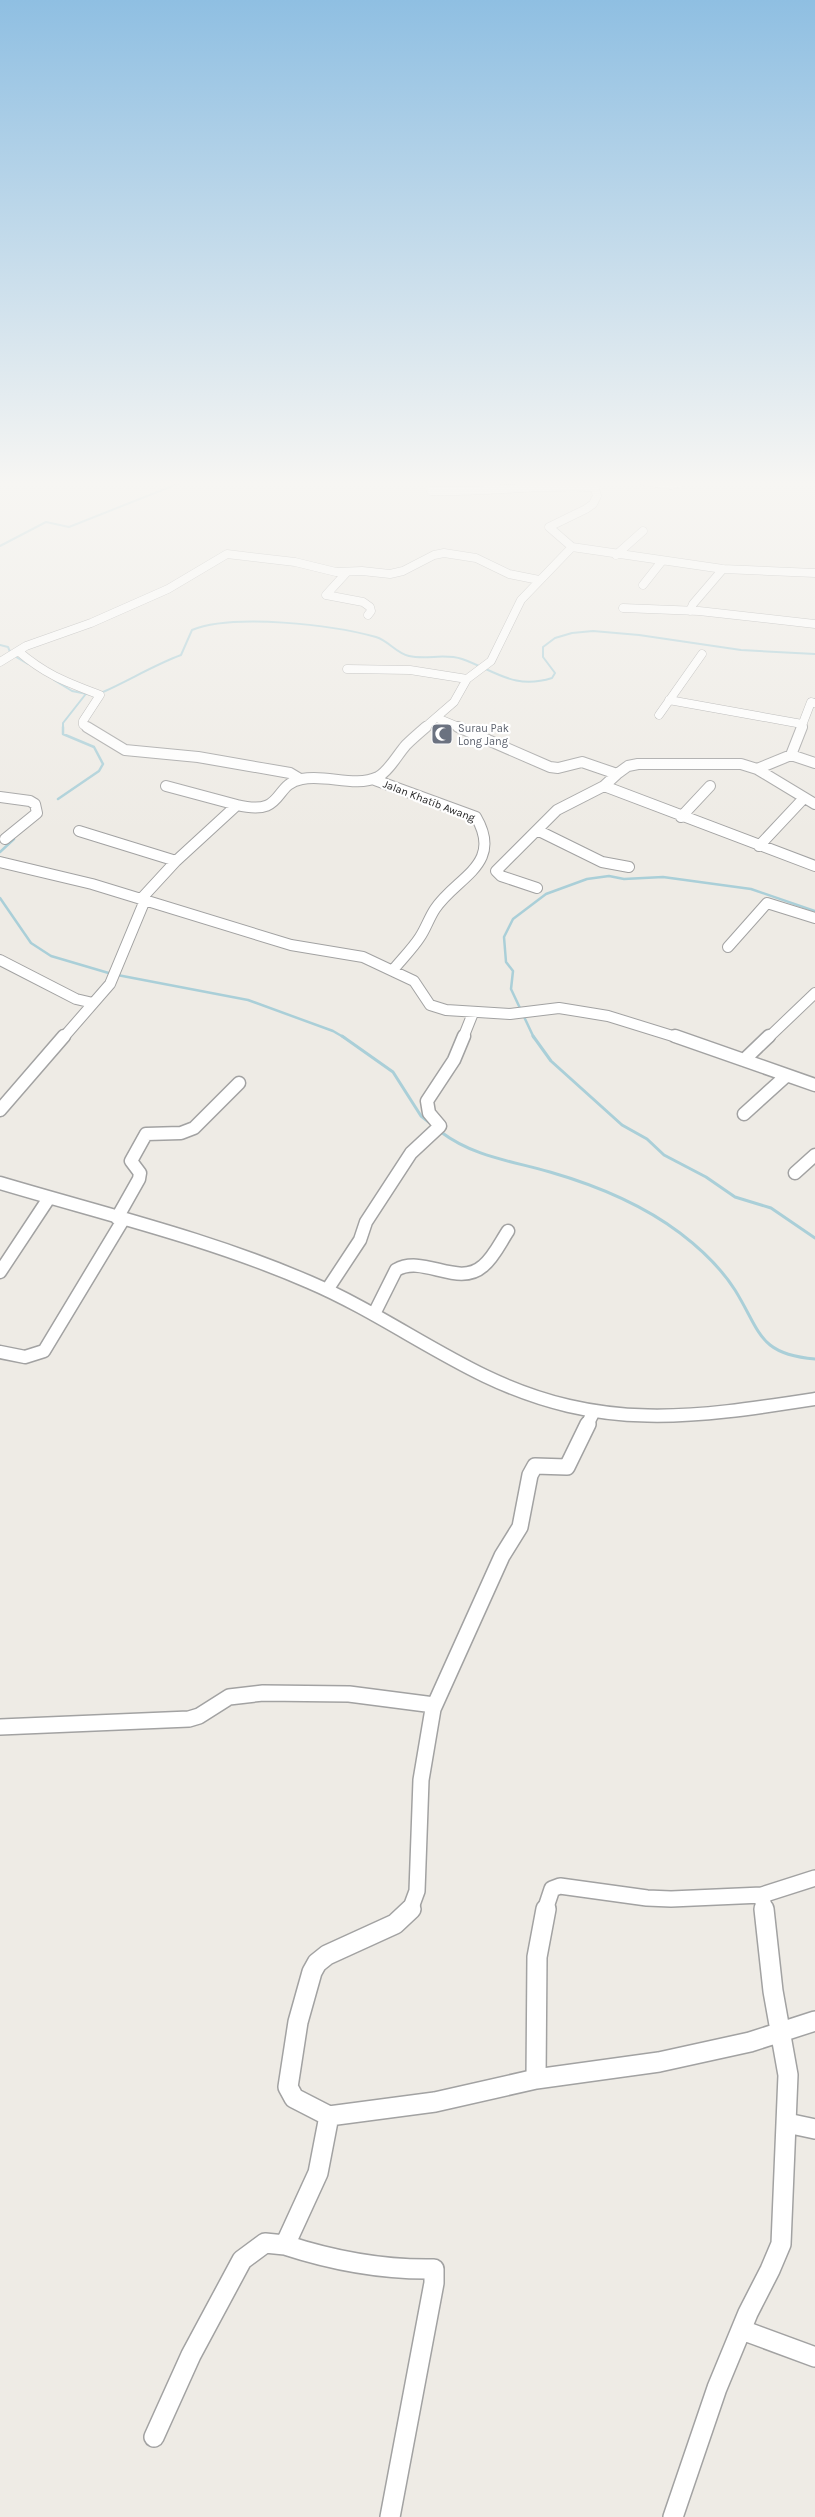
<svg xmlns="http://www.w3.org/2000/svg" width="815" height="2517" font-family="Karla,sans-serif">
<style>
.lines{fill:none;stroke-linecap:round;stroke-linejoin:round}
.stream-far2{stroke:#aacfd8;stroke-width:2}
.stream-far1{stroke:#aacfd8;stroke-width:2.5}
.stream{stroke:#aacfd8;stroke-width:3}
.minor-far4-casing{stroke:#a2a2a2;stroke-width:9}
.minor-far3-casing{stroke:#a2a2a2;stroke-width:12}
.minor-far2-casing{stroke:#a2a2a2;stroke-width:15}
.minor-far1-casing{stroke:#a2a2a2;stroke-width:18}
.minor-casing{stroke:#a2a2a2;stroke-width:22}
.minor-far4{stroke:#fff;stroke-width:8}
.minor-far3{stroke:#fff;stroke-width:10}
.minor-far2{stroke:#fff;stroke-width:12}
.minor-far1{stroke:#fff;stroke-width:15}
.minor{stroke:#fff;stroke-width:19}
.labels{text-anchor:middle;dominant-baseline:central;stroke-width:4.5;stroke-linejoin:round;paint-order:stroke}
.far-worship-label{font-size:11px;fill:#5b616d;stroke:#fff;text-anchor:start}
.far-street-label{font-size:11px;fill:#1e1e1e;stroke:#fff}
</style>
<rect width="100%" height="100%" fill="#eeebe5"/>
<g class="lines">
<path class="stream-far2" d="M0,546L46,522L69,527L185,481
M0,645L8,647L11,654L28,664
M54,680L72,691L92,695
M103,692C130,680 154,665 181,655L192,630C233,613 333,625 376,637C389,641 396,653 409,656C427,660 444,653 462,659C496,671 514,690 552,678L555,673L543,657V647L555,638L572,633L593,631L639,635L741,650L815,654
M63,728V723L85,695"/>
<path class="stream-far1" d="M58,799L99,771L103,764L94,747L63,734V727
M0,852L14,839
M0,898L31,943L51,956L112,974L248,1000L333,1031L345,1038
M534,1038L511,989L513,971L506,962L504,937L513,919L546,894L587,879L609,876L624,879L663,877L751,889L815,911"/>
<path class="stream" d="M342,1036L393,1072L421,1116L430,1123
M533,1036L551,1061L622,1125L647,1139L664,1155L706,1177L735,1197L771,1208L815,1238
M441,1132C474,1157 512,1161 550,1172C595,1185 643,1205 680,1233C701,1249 721,1268 735,1290C761,1332 758,1354 815,1359"/>
<g class="minor-far4-casing">
<path id="minor-far4" d="M643,481L671,485L687,481
M431,491C486,493 539,484 594,487
M572,547L723,569L815,573
M572,547L549,527L586,509L593,504L597,496L594,486L599,481
M616,555L643,531
M347,572L326,595L363,602L370,607L371,611L368,615
M643,585L662,561
M623,608L699,611L815,624
M690,611L693,604L723,569
M18,651C46,675 66,682 100,695L83,721V725L89,728
M0,662L26,646L91,623L168,589L227,554L295,562L336,572L362,571L390,574L403,571L434,555L444,553L476,558L509,574L539,580
M347,669L410,670L467,679
M669,700L802,724
M659,715L702,654
M437,718L461,728
M424,728L454,702L467,679L491,661L521,600L572,547
M801,728L811,702L815,703"/>
</g>
<g class="minor-far3-casing">
<path id="minor-far3" d="M87,727L125,750L198,757L290,773L300,779
M458,727L550,767L558,768L582,762L617,774L604,786L557,810L537,830L602,862L629,867
M791,755L802,727
M757,769L791,755L815,763
M617,774L628,766L638,764H741L757,769L815,804
M375,780L476,817C504,865 456,877 435,909C429,918 426,928 420,937C413,948 402,959 393,970
M166,786L237,805
M604,786L815,866
M0,797L30,801L35,804L37,813L5,839
M681,817L710,786
M537,830L496,871L501,876L537,888
M79,831L176,861
M759,846L804,798
M0,862L92,884L291,945L363,957L414,981L430,1005L446,1010L510,1014L559,1008L608,1016L679,1038
M141,899L176,861L237,805C286,817 272,784 302,779C327,774 355,788 378,777C389,771 398,754 406,745C412,739 419,733 426,727
M728,947L767,903L815,918
M0,960L76,999L93,1003
M63,1038L110,984L145,900
M463,1038L473,1013
M768,1038L815,993"/>
</g>
<g class="minor-far2-casing">
<path id="minor-far2" d="M675,1036L815,1085
M744,1060L769,1036
M0,1110L64,1036
M744,1114L786,1076
M795,1173L815,1155
M0,1183C104,1214 210,1239 309,1282C370,1308 425,1347 485,1376C602,1432 692,1418 815,1399
M117,1218L139,1179L140,1173L131,1161L146,1134L181,1133L194,1128L239,1083
M0,1272L49,1198
M327,1290L360,1240L366,1222L411,1153L440,1126L429,1113L427,1101L454,1060L464,1036
M374,1314L396,1270C423,1254 458,1288 483,1266C494,1257 500,1243 508,1231
M0,1352L25,1357L44,1351L123,1220
M587,1425L594,1411"/>
</g>
<g class="minor-far1-casing">
<path id="minor-far1" d="M0,1727L189,1719L199,1716L229,1697L263,1693L349,1694L434,1705
M762,1895L764,1910
M410,1910L417,1891L421,1780L433,1709L502,1556L520,1527L530,1475L535,1466L567,1467L588,1424
M545,1910L552,1889L560,1886L647,1898L671,1899L762,1895L815,1878"/>
</g>
<g class="minor-casing">
<path id="minor" d="M411,1909L395,1924L327,1955L317,1963L312,1972L298,2022L288,2087L294,2098L329,2116L435,2102L536,2079L659,2062L750,2042L815,2021
M536,2079L537,1957L546,1909
M787,2123L815,2129
M285,2245C334,2261 383,2270 434,2269V2283L390,2517
M742,2330L815,2357
M154,2437L191,2355L242,2260L265,2243L285,2245L318,2173L329,2116
M673,2517L717,2388L748,2313L770,2270L781,2244L788,2075L773,1991L764,1909"/>
</g>
<use href="#minor-far4" class="minor-far4"/>
<use href="#minor-far3" class="minor-far3"/>
<use href="#minor-far2" class="minor-far2"/>
<use href="#minor-far1" class="minor-far1"/>
<use href="#minor" class="minor"/>
</g>
<linearGradient id="sky" x2="0" y2="1"><stop stop-color="#8fbfe2"/><stop offset="0.58" stop-color="#f7f6f3"/><stop offset="1" stop-color="#f7f6f3" stop-opacity="0"/></linearGradient>
<rect width="815" height="833" fill="url(#sky)"/>
<defs>
<g id="mosque-square" transform="scale(1.125)"><rect x="-9" y="-9" width="18" height="18" rx="4" fill="#6b7280" stroke="#fff"/><path d="M3.5-4.9A6 6 0 1 0 3.5 4.9A5 5 0 1 1 3.5-4.9Z" fill="#fff"/></g>
</defs>
<g fill-rule="evenodd">
<use href="#mosque-square" x="442" y="734"/>
</g>
<g class="labels">
<g class="far-worship-label">
<text x="458" y="728">Surau Pak<tspan x="458" dy="13">Long Jang</tspan></text>
</g>
<g class="far-street-label">
<text transform="translate(429 801) rotate(21)">Jalan Khatib Awang</text>
</g>
</g>
</svg>
